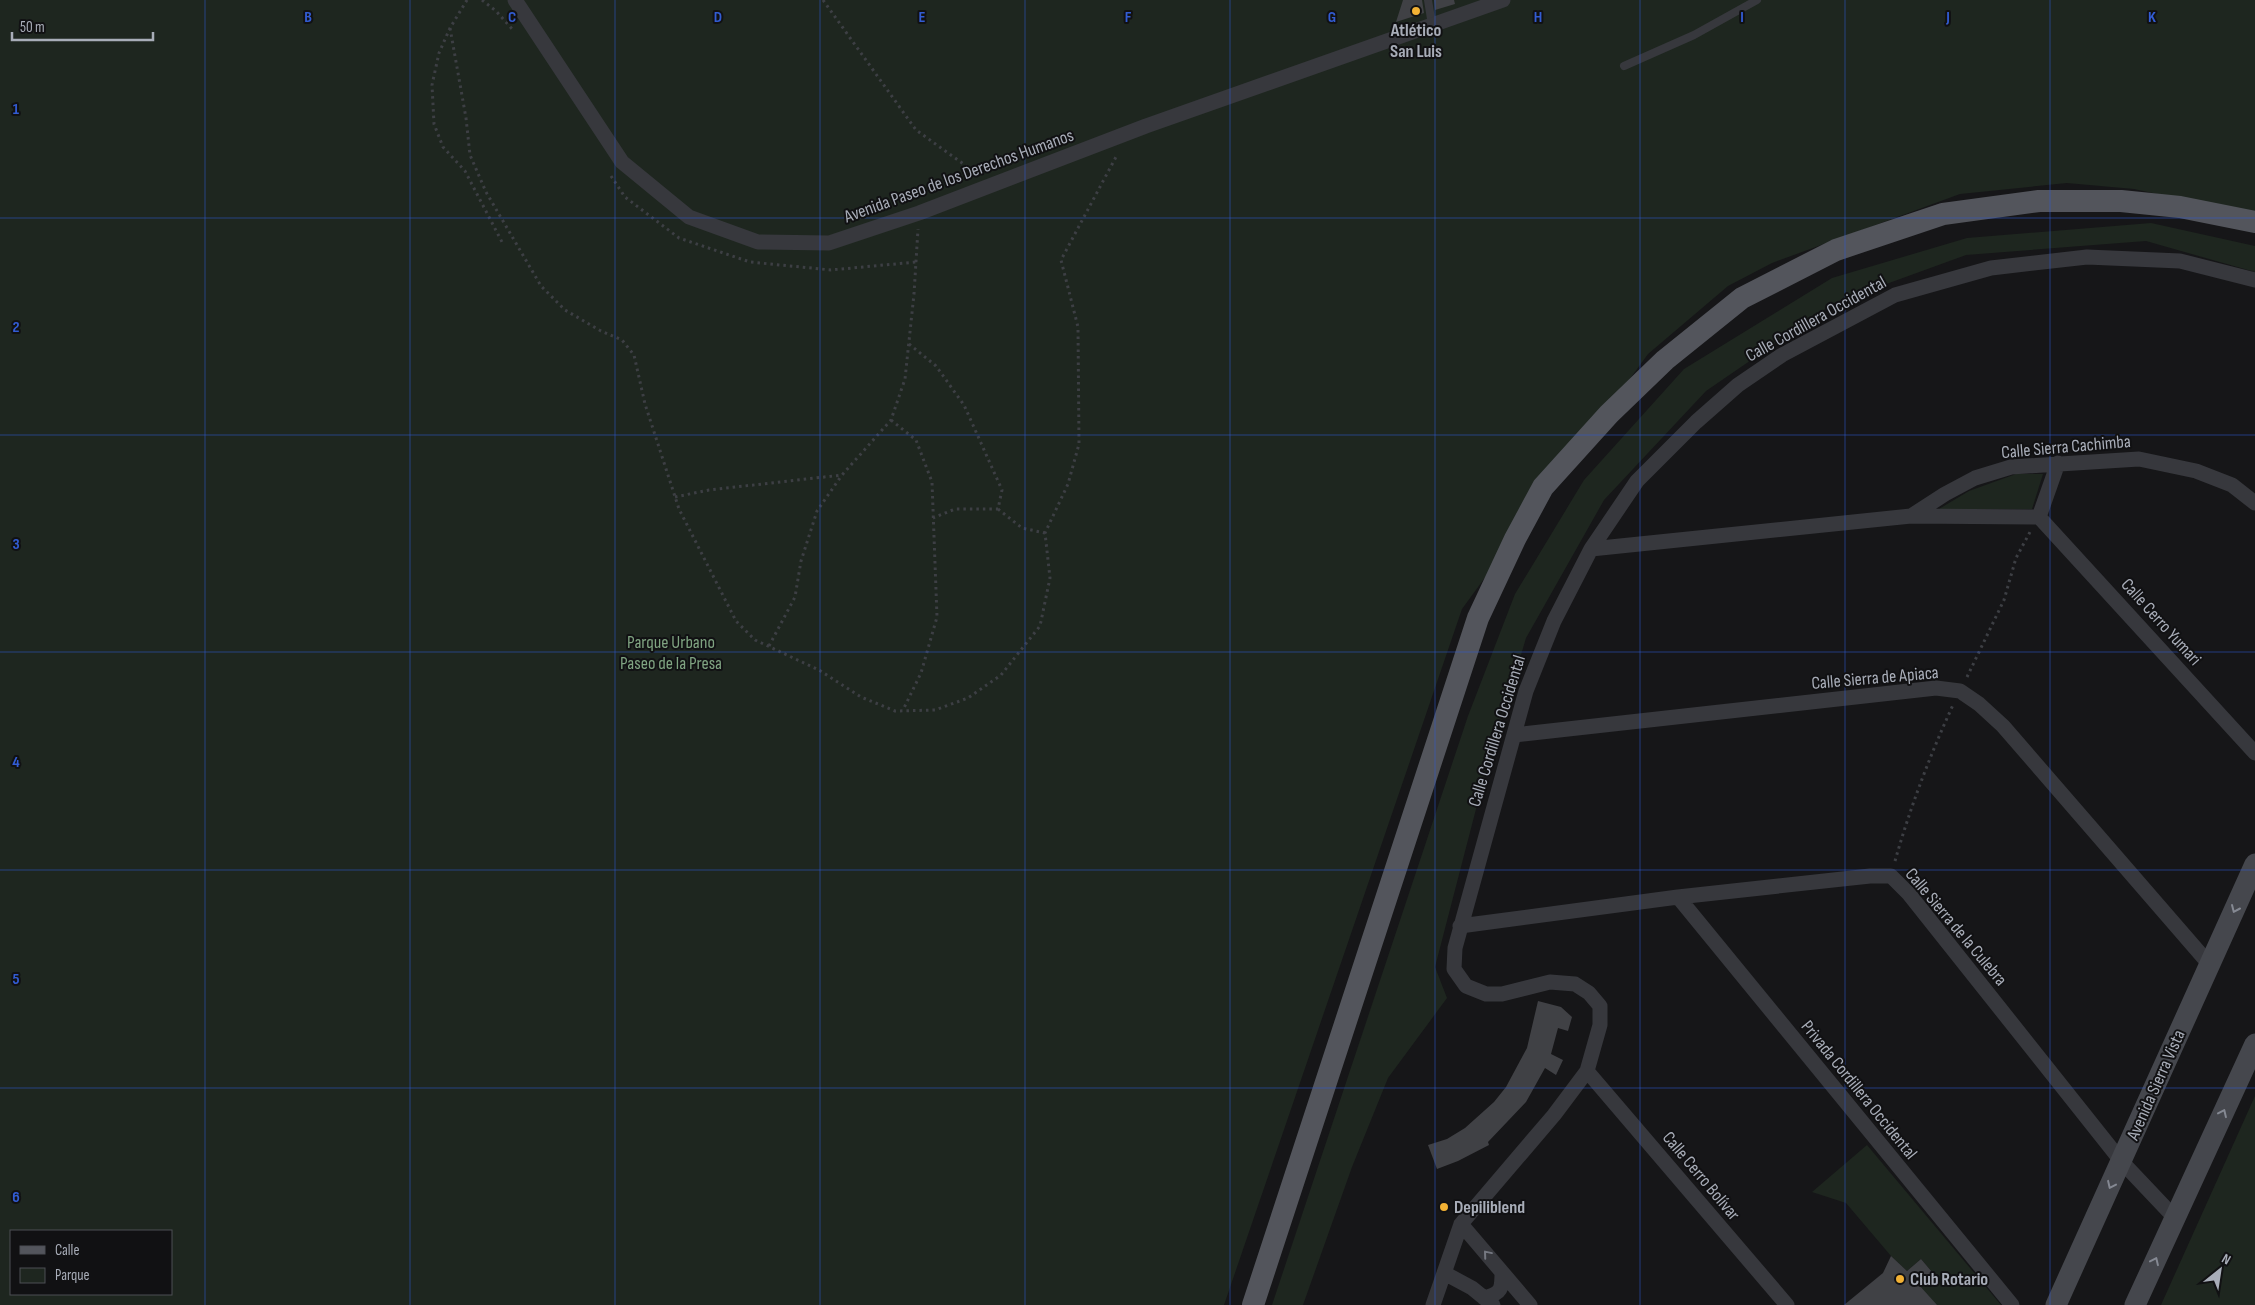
<svg xmlns="http://www.w3.org/2000/svg" width="2255" height="1305" font-family="'Sofia Sans Condensed',sans-serif">
<style>
.green{fill:#1e261f;fill-rule:evenodd}
.building{fill:#404145}
.lines{fill:none;stroke-linecap:round;stroke-linejoin:round}
.path{stroke:#3d3f44;stroke-width:3;stroke-dasharray:2.5 4;stroke-linecap:butt}
.service{stroke:#37383d;stroke-width:8}
.minor{stroke:#37383d;stroke-width:15}
.secondary{stroke:#45474d;stroke-width:21}
.primary{stroke:#53555c;stroke-width:22}
.oneway{stroke:#858993}
.oneway2{stroke:#757881}
.grid{fill:none;stroke:#325cd3;stroke-width:1;stroke-opacity:0.55}
.poi-dot{fill:#f2b134;stroke:#111113;stroke-width:2}
.labels{text-anchor:middle;dominant-baseline:central;stroke-width:4;stroke-linejoin:round;paint-order:stroke}
.poi-label{font-size:18px;font-weight:bold;fill:#a8adb8;stroke:#111113;text-anchor:start}
.street-label{font-size:18px;fill:#a8adb8;stroke:#111113}
.park-label{font-size:18px;fill:#7fa381;stroke:#111113}
.grid-label{font-size:16px;text-anchor:middle;font-weight:bold;fill:#325cd3;stroke:#111113;stroke-width:4;stroke-linejoin:round;paint-order:stroke}
</style>
<rect width="100%" height="100%" fill="#161618"/>
<path class="green" d="M0,0H2255V215L2134,189L2067,183L1960,194L1772,263L1728,286L1648,354L1462,609L1224,1305H0ZM11,1231H171V1294H11Z
M2151,223L2255,246V272L2146,241L1966,255L1834,303L1706,391L1604,500L1526,638L1482,786L1435,967L1447,998L1388,1078L1352,1167L1303,1305H1272L1468,716L1515,594L1584,480L1684,369L1832,278L1967,238Z
M2016,474H2043L2032,509H1939L1969,491Z
M2255,1096V1305H2161Z
M1867,1145L2001,1305H1927L1919,1285L1932,1272L1921,1259L1907,1271L1891,1256L1846,1203L1812,1192Z"/>
<path class="building" d="M1403,0H1422L1424,13L1396,22Z
M1434,0H1454L1455,4L1435,10Z
M1538,1001L1561,1007L1572,1017L1568,1031L1558,1028L1551,1054L1563,1060L1556,1075L1545,1068L1526,1102L1488,1142L1489,1145L1458,1161L1437,1169L1428,1145L1447,1139L1465,1128L1494,1102L1506,1087L1527,1048Z
M1891,1256L1907,1271L1921,1259L1932,1272L1919,1285L1937,1305H1844L1883,1273Z"/>
<g class="lines">
<path class="path" d="M467,0L450,28L439,53L432,85L434,124L443,147L465,171L502,242
M482,0L496,11L513,30
M823,0L916,130L976,173
M450,28L466,118L470,155L486,192L541,286L565,310L601,331L622,340L634,355L645,404L679,509L736,621L755,640L819,670L861,697L895,711L935,710L968,698L1001,675L1040,626L1050,578L1045,533L1068,484L1079,444L1078,327L1061,260L1117,155
M611,176L625,197L679,238L750,262L831,270L916,262
M909,344L936,366L964,405L1002,490L998,509H955L933,518
M891,420L916,440L932,482L937,617L921,673L903,710
M675,497L709,490L842,475L891,420L905,379L914,294L918,229
M998,509L1022,528L1045,533
M769,646L795,597L801,561L817,511L842,475
M1967,677L2004,600L2016,558L2030,532
M1895,861C1910,808 1930,755 1953,705"/>
<path class="service" d="M1428,0L1432,25
M1624,66L1694,35L1757,0"/>
<path class="minor" d="M515,0L622,162L689,217L758,242L829,243L919,213L1146,126L1503,0
M1911,516L1945,494L1975,478L2011,467L2139,459L2196,471L2232,485L2255,503
M2039,517L2255,753
M2039,517L2058,463
M1591,549L1911,516L2039,517
M1514,735L1936,688L1960,691L1979,704L2003,726L2210,965
M1678,897L2012,1305
M1460,926L1678,897L1870,876H1891L1909,894L2122,1162L2175,1218
M1587,1071L1787,1305
M1461,1224L1530,1305
M1444,1273L1472,1288L1493,1305
M1484,1298C1502,1293 1502,1289 1502,1272
M1433,1305L1461,1224L1554,1115L1587,1071L1600,1025V1006L1589,993L1575,984L1550,982L1502,994H1486L1466,986L1454,969L1455,948L1526,691L1554,621L1591,549L1637,481L1696,422L1738,385L1782,355L1895,295L1991,268L2087,257L2180,261L2255,280"/>
<path class="secondary" d="M2056,1305L2255,864
M2135,1305L2255,1044"/>
<path class="primary" d="M1253,1305L1478,618L1515,539L1543,487L1609,414L1665,360L1742,298L1836,250L1943,214L2039,201H2121L2180,207L2255,222"/>
</g>
<defs><path id="oneway-chevron" d="M-2-3.5L2.5 0L-2 3.5" fill="none" stroke-width="1.6" stroke-linecap="round" stroke-linejoin="round" transform="scale(1.25)"/></defs>
<g class="oneway">
<use href="#oneway-chevron" transform="translate(2235 909) rotate(114)"/>
<use href="#oneway-chevron" transform="translate(2223 1113) rotate(-65)"/>
<use href="#oneway-chevron" transform="translate(2111 1185) rotate(115)"/>
<use href="#oneway-chevron" transform="translate(2155 1261) rotate(-65)"/>
</g>
<use class="oneway2" href="#oneway-chevron" transform="translate(1487 1254) rotate(-130)"/>
<path class="grid" d="M205,0V1305M410,0V1305M615,0V1305M820,0V1305M1025,0V1305M1230,0V1305M1435,0V1305M1640,0V1305M1845,0V1305M2050,0V1305M0,218H2255M0,435H2255M0,652H2255M0,870H2255M0,1088H2255"/>
<g class="poi-dot">
<circle cx="1416" cy="11" r="5"/>
<circle cx="1444" cy="1207" r="5"/>
<circle cx="1900" cy="1279" r="5"/>
</g>
<g class="labels">
<g class="poi-label">
<text x="1416" y="30" text-anchor="middle">Atlético<tspan x="1416" dy="21">San Luis</tspan></text>
<text x="1454" y="1207">Depiliblend</text>
<text x="1910" y="1279">Club Rotario</text>
</g>
<g class="street-label">
<text transform="translate(959 176) rotate(-20)">Avenida Paseo de los Derechos Humanos</text>
<text transform="translate(1816 319) rotate(-29)">Calle Cordillera Occidental</text>
<text transform="translate(2066 447) rotate(-5)">Calle Sierra Cachimba</text>
<text transform="translate(2161 622) rotate(48)">Calle Cerro Yumari</text>
<text transform="translate(1875 678) rotate(-5)">Calle Sierra de Apiaca</text>
<text transform="translate(1497 731) rotate(-73)">Calle Cordillera Occidental</text>
<text transform="translate(1956 927) rotate(50)">Calle Sierra de la Culebra</text>
<text transform="translate(2156 1085) rotate(-66)">Avenida Sierra Vista</text>
<text transform="translate(1859 1090) rotate(51)">Privada Cordillera Occidental</text>
<text transform="translate(1701 1176) rotate(50)">Calle Cerro Bolívar</text>
</g>
<g class="park-label">
<text x="671" y="642">Parque Urbano<tspan x="671" dy="21">Paseo de la Presa</tspan></text>
</g>
</g>
<g class="grid-label">
<text x="308" y="22">B</text>
<text x="512" y="22">C</text>
<text x="718" y="22">D</text>
<text x="922" y="22">E</text>
<text x="1128" y="22">F</text>
<text x="1332" y="22">G</text>
<text x="1538" y="22">H</text>
<text x="1742" y="22">I</text>
<text x="1948" y="22">J</text>
<text x="2152" y="22">K</text>
<text x="16" y="114">1</text>
<text x="16" y="332">2</text>
<text x="16" y="549">3</text>
<text x="16" y="767">4</text>
<text x="16" y="984">5</text>
<text x="16" y="1202">6</text>
</g>
<rect x="10" y="1230" width="162" height="65" fill="#111113" stroke="#4d4f55"/>
<rect x="20" y="1246" width="25" height="8" fill="#53555c" stroke="#4d4f55"/>
<text x="55" y="1255" font-size="15" fill="#a8adb8">Calle</text>
<rect x="20" y="1268" width="25" height="15" fill="#1e261f" stroke="#4d4f55"/>
<text x="55" y="1280" font-size="15" fill="#a8adb8">Parque</text>
<g transform="translate(2220 1270) rotate(30)" stroke="#111113" stroke-width="4" paint-order="stroke">
<path d="M0-4L9 19L0 12L-9 19Z" fill="#a8adb8"/>
<text y="-8" font-size="14" font-weight="bold" text-anchor="middle" fill="#a8adb8">N</text>
</g>
<path d="M12 32v8h141v-8" fill="none" stroke="#a8adb8" stroke-width="2.5"/>
<text x="20" y="32" font-size="15" fill="#a8adb8" stroke="#111113" stroke-width="4" paint-order="stroke">50 m</text>
</svg>
